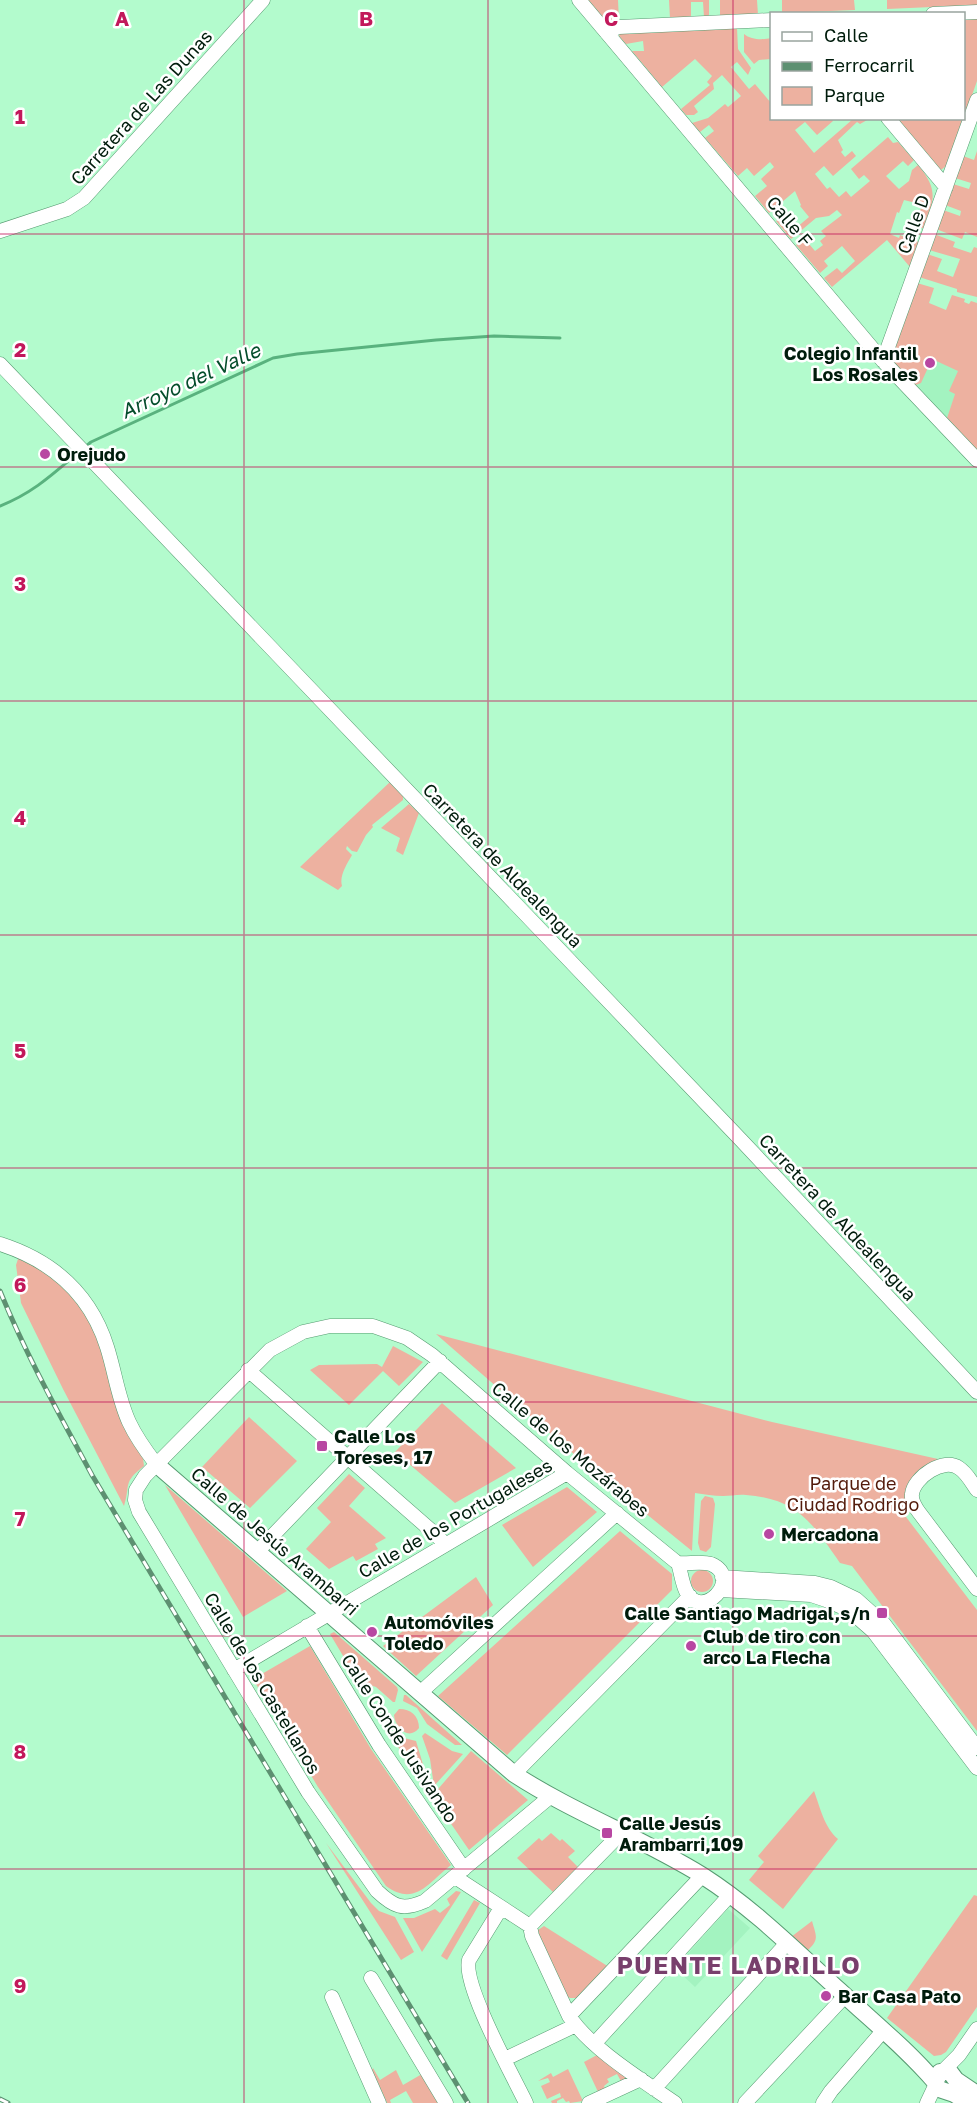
<svg xmlns="http://www.w3.org/2000/svg" width="977" height="2103" font-family="'Golos Text',sans-serif">
<style>
.built{fill:#a3f3c0}
.green{fill:#edb1a0}
.lines{fill:none;stroke-linecap:round;stroke-linejoin:round}
.stream{stroke:#59b27e;stroke-width:3}
.minor-casing{stroke:#569b71;stroke-width:15}
.major-casing{stroke:#569b71;stroke-width:18}
.minor{stroke:#fff;stroke-width:14}
.major{stroke:#fff;stroke-width:16}
.rail-casing{stroke:#5d9071;stroke-width:5}
.rail{stroke:#fff;stroke-width:3;stroke-dasharray:9;stroke-linecap:butt}
.grid{fill:none;stroke:#c2185b;stroke-width:1.5;stroke-opacity:0.55}
.poi-dot{fill:#b847a2;stroke:#fff;stroke-width:2}
.labels{text-anchor:middle;dominant-baseline:central;stroke-width:5;stroke-linejoin:round;paint-order:stroke}
.street-label{font-size:18px;fill:#001c0c;stroke:#fff}
.poi-label{font-size:18px;font-weight:bold;fill:#001c0c;stroke:#fff;text-anchor:start}
.park-label{font-size:18px;fill:#531b0b;stroke:#fff}
.water-label{font-size:20px;font-style:italic;fill:#044d2b;stroke:#fff}
.district-label{font-size:24px;font-weight:bold;letter-spacing:1.5px;fill:#783f6c;stroke:#fff}
.grid-label{font-size:20px;text-anchor:middle;font-weight:bold;fill:#c2185b;stroke:#fff;stroke-width:5;stroke-linejoin:round;paint-order:stroke}
</style>
<rect width="100%" height="100%" fill="#b3fbcd"/>
<path class="built" d="M977,333L946,421L895,366Z
M728,1909L750,1928L695,1987L675,1968Z"/>
<path class="green" d="M586,0H618L619,21L603,19Z
M669,0H709V17H704L703,2H691V18L670,19Z
M720,0H757L758,15L720,17Z
M782,0H854L855,10L782,13Z
M887,0H977V5L887,9Z
M964,18H977V81L964,118Z
M737,28L738,49L751,68L748,75L737,62L731,67L749,89L755,84L771,103L772,118H831L833,121L817,135L805,122L795,130L814,153L853,119H869L860,124L857,122L838,140L843,150L841,152L845,157L852,151L856,156L833,176L824,166L815,174L827,189L830,187L839,197L846,191L851,197L870,181L864,175L859,179L851,169L888,137L893,143L898,142L914,160L908,166L903,161L886,176L899,189L909,181L912,170L918,165C939,190 934,200 924,229L915,225L921,208L919,207L920,204L904,200L899,213L897,212L890,234L899,238L900,235L919,242L910,267L887,240L832,287L824,278L837,268L842,273L855,261L842,246L824,261L828,266L820,273L796,245L804,238L815,251L823,245L820,241L826,236L821,231L842,215L837,210L829,216L816,218L791,239L776,221L785,215L796,228L809,217L800,206L801,205L795,191L769,213L755,196L767,186L761,179L774,167L770,162L754,176L747,168L738,176L705,138L714,131L709,125L700,132L692,123L708,118L725,104L728,107L741,96L722,75L713,83L714,89L694,106L698,112L694,115H686L681,109L710,85L707,82L712,76L695,59L662,87L632,51H644L643,41L626,44L619,36V34Z
M744,34C751,40 763,40 771,38V59L759,60L754,64L744,52Z
M963,118L946,166L941,170L896,119Z
M977,151V237L965,232L962,239L936,229L943,210L960,216L961,211L945,205L953,184L969,189L971,183L955,178L963,156L974,160Z
M934,234L955,242L953,247L971,253L974,247L977,248V297L957,292V289L919,277L927,254L942,259L937,271L953,277L960,259L929,250Z
M917,283L934,288L929,303L946,310L952,295L965,299L964,302L969,304L971,301L977,303V452L946,421L955,394L949,391L958,371L932,359L921,383L913,386L892,361L891,356Z
M390,782L403,796V800L372,825L373,827L366,835L357,852L352,851L347,846L346,849L352,855C347,864 339,876 342,886L338,890L300,867Z
M409,804L419,813L403,855L396,851L400,838L381,828Z
M19,1256C54,1278 74,1291 94,1328L143,1458L144,1466C122,1483 131,1484 124,1506L63,1389L21,1303L16,1265Z
M436,1334L772,1422L938,1459L916,1476L907,1487L903,1513L977,1610V1731L852,1566L840,1563C813,1524 798,1499 746,1495C738,1494 731,1496 723,1496C714,1496 704,1494 695,1493L692,1551L591,1469Z
M393,1346L423,1362L399,1386L383,1371L349,1405L310,1370L319,1365L377,1364L382,1367Z
M442,1403L516,1468L455,1503L395,1452Z
M249,1417L297,1461L250,1508L202,1467Z
M349,1474L365,1488L349,1506L386,1538L375,1544L378,1549L356,1561L353,1556L329,1569L306,1549L331,1522L317,1508Z
M165,1485L287,1591L243,1617Z
M567,1487L597,1512L533,1567L502,1525Z
M705,1496L713,1498L715,1504L711,1547L706,1552L700,1550L698,1543L701,1501Z
M620,1531L672,1574V1590L507,1755L438,1696Z
M691 1581a11 11 0 1 1 22 0a11 11 0 1 1-22 0Z
M476,1577L493,1605L416,1676L383,1646Z
M334,1632L397,1687L398,1690L395,1702H393L376,1687L358,1681L330,1634Z
M310,1646L371,1749L451,1865C428,1883 415,1907 386,1886L318,1787L253,1679Z
M404,1695H406L462,1745H455L427,1724L417,1708L403,1701Z
M399,1709C411,1709 419,1716 419,1728C409,1741 395,1728 394,1715Z
M425,1733L452,1751L463,1754L434,1786L430,1759L422,1736Z
M400,1737L416,1741L425,1771L426,1785L423,1783L394,1741Z
M471,1751L528,1800L469,1850L432,1796Z
M814,1791C820,1807 824,1827 838,1839L783,1909L749,1880L764,1862L758,1856Z
M551,1833L560,1841L562,1839L575,1851L568,1857L578,1867L553,1892L517,1858L539,1838L542,1841Z
M326,1843L371,1903L379,1911L395,1917L414,1952L401,1960Z
M456,1891L461,1892L422,1952L403,1918H414L435,1909L440,1913L450,1905L447,1899Z
M974,1895L977,1896V2007L946,2052L941,2055L934,2056L887,2018Z
M474,1900L480,1903L447,1960L441,1956Z
M812,1921C816,1936 820,1939 807,1951L791,1937Z
M544,1926L609,1967L577,1998H570L564,1994L537,1933L538,1930Z
M599,2054L631,2079L622,2083L617,2074L607,2079L609,2082L604,2086L606,2091L599,2094L584,2062Z
M373,2068L380,2080L396,2070L403,2085L422,2074L440,2103H413L406,2091L390,2100L391,2103H387L372,2070Z
M568,2069L583,2101L570,2103L569,2101L566,2102L563,2098L557,2101V2103H552L551,2101L561,2097L560,2093L547,2099L541,2086L550,2082L548,2078L538,2081L551,2073L553,2077Z"/>
<g class="lines">
<path class="stream" d="M85,447L91,442L273,358L297,354L436,340L494,336L560,338
M0,506C33,493 53,474 79,452"/>
<g class="minor-casing">
<path id="minor" d="M579,0L883,361L977,460
M933,14L977,12
M606,32L619,27L772,20
M888,118L946,187
M0,231L67,209L84,198L263,0
M883,361L977,100
M0,364L741,1140L977,1392
M0,1244C53,1261 90,1293 107,1347C115,1372 118,1398 129,1422C136,1437 146,1451 156,1464
M248,1370L434,1533L445,1544
M977,1490C972,1483 967,1473 959,1468C944,1457 914,1477 912,1494C911,1501 915,1506 918,1511L977,1589
M257,1552L440,1361
M722,1577L815,1583L831,1587L856,1599L884,1624L977,1748
M721,1590L811,1595L826,1600L849,1610L873,1631L977,1768
M307,1626L379,1745L464,1869
M234,1670L567,1473
M420,1693L617,1513
M514,1774L690,1596
M551,1796L425,1901C403,1911 394,1907 377,1891L308,1792L139,1512L135,1500L136,1490L145,1476L270,1350L303,1332L330,1326H373L407,1338L432,1355L567,1473L675,1561L678,1563C681,1572 682,1583 686,1591C701,1623 744,1578 711,1564C702,1561 688,1564 678,1563
M455,1877L530,1926L532,1936L569,2016C591,2049 642,2080 675,2103
M501,1908L469,1960C462,1984 513,2076 526,2103
M530,1926L621,1833
M371,1978L446,2103
M332,1997L379,2103
M569,2016L702,1876
M595,2043L730,1895
M505,2059L576,2025
M943,2071L959,2055L977,2029
M654,2089L787,1943
M589,2103L641,2079
M745,2103L845,1996
M823,2103L831,2091L883,2031
M927,2103L936,2084"/>
</g>
<g class="major-casing">
<path id="major" d="M156,1464L514,1774C574,1813 642,1838 703,1876C753,1908 796,1951 840,1991C872,2021 907,2049 935,2082
M940,2072H950L956,2080L977,2094
M940,2073L935,2082L939,2089L954,2094L969,2103"/>
</g>
<use href="#minor" class="minor"/>
<use href="#major" class="major"/>
<g class="rail-casing">
<path id="rail" d="M0,1291C26,1355 59,1414 92,1475L468,2103
M0,2099L8,2103"/>
</g>
<use href="#rail" class="rail"/>
</g>
<path class="grid" d="M244,0V2103M488,0V2103M733,0V2103M0,234H977M0,467H977M0,701H977M0,935H977M0,1168H977M0,1402H977M0,1636H977M0,1869H977"/>
<g class="poi-dot">
<circle cx="930" cy="363" r="6"/>
<circle cx="45" cy="454" r="6"/>
<rect x="316" y="1440" width="12" height="12" rx="3"/>
<circle cx="769" cy="1534" r="6"/>
<rect x="876" y="1607" width="12" height="12" rx="3"/>
<circle cx="372" cy="1632" r="6"/>
<circle cx="691" cy="1646" r="6"/>
<rect x="601" y="1827" width="12" height="12" rx="3"/>
<circle cx="826" cy="1996" r="6"/>
</g>
<g class="labels">
<g class="street-label">
<text transform="translate(141 107) rotate(-48)">Carretera de Las Dunas</text>
<text transform="translate(790 221) rotate(50)">Calle F</text>
<text transform="translate(913 224) rotate(-70)">Calle D</text>
<text transform="translate(503 865) rotate(46)">Carretera de Aldealengua</text>
<text transform="translate(838 1217) rotate(47)">Carretera de Aldealengua</text>
<text transform="translate(571 1449) rotate(40)">Calle de los Mozárabes</text>
<text transform="translate(455 1518) rotate(-30)">Calle de los Portugaleses</text>
<text transform="translate(275 1541) rotate(41)">Calle de Jesús Arambarri</text>
<text transform="translate(263 1683) rotate(59)">Calle de los Castellanos</text>
<text transform="translate(400 1738) rotate(57)">Calle Conde Jusivando</text>
</g>
<g class="poi-label">
<text x="918" y="353" text-anchor="end">Colegio Infantil<tspan x="918" dy="21">Los Rosales</tspan></text>
<text x="57" y="454">Orejudo</text>
<text x="334" y="1436">Calle Los<tspan x="334" dy="21">Toreses, 17</tspan></text>
<text x="781" y="1534">Mercadona</text>
<text x="870" y="1613" text-anchor="end">Calle Santiago Madrigal,s/n</text>
<text x="384" y="1622">Automóviles<tspan x="384" dy="21">Toledo</tspan></text>
<text x="703" y="1636">Club de tiro con<tspan x="703" dy="21">arco La Flecha</tspan></text>
<text x="619" y="1823">Calle Jesús<tspan x="619" dy="21">Arambarri,109</tspan></text>
<text x="838" y="1996">Bar Casa Pato</text>
</g>
<g class="park-label">
<text x="853" y="1483">Parque de<tspan x="853" dy="21">Ciudad Rodrigo</tspan></text>
</g>
<g class="water-label">
<text transform="translate(190 380) rotate(-25)">Arroyo del Valle</text>
</g>
<g class="district-label">
<text x="739" y="1964">PUENTE LADRILLO</text>
</g>
</g>
<g class="grid-label">
<text x="122" y="26">A</text>
<text x="366" y="26">B</text>
<text x="611" y="26">C</text>
<text x="20" y="124">1</text>
<text x="20" y="357">2</text>
<text x="20" y="591">3</text>
<text x="20" y="825">4</text>
<text x="20" y="1058">5</text>
<text x="20" y="1292">6</text>
<text x="20" y="1526">7</text>
<text x="20" y="1759">8</text>
<text x="20" y="1993">9</text>
</g>
<rect x="770" y="12" width="195" height="108" fill="#ffffff" stroke="#99a49e" stroke-width="1.5"/>
<rect x="782" y="32" width="30" height="9" fill="#ffffff" stroke="#99a49e" stroke-width="1.5"/>
<text x="824" y="42" font-size="18" fill="#001c0c">Calle</text>
<rect x="782" y="62" width="30" height="9" fill="#5d9071" stroke="#99a49e" stroke-width="1.5"/>
<text x="824" y="72" font-size="18" fill="#001c0c">Ferrocarril</text>
<rect x="782" y="87" width="30" height="18" fill="#edb1a0" stroke="#99a49e" stroke-width="1.5"/>
<text x="824" y="102" font-size="18" fill="#001c0c">Parque</text>
</svg>
